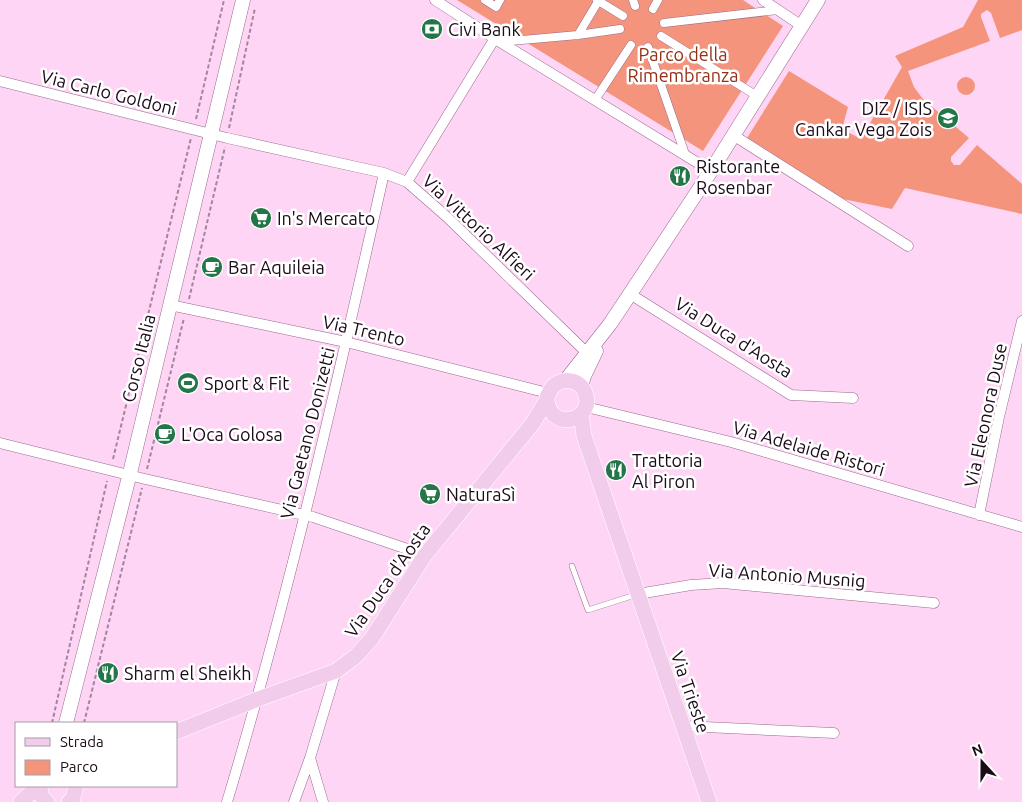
<svg xmlns="http://www.w3.org/2000/svg" width="1022" height="802" font-family="Ubuntu,sans-serif">
<style>
.green{fill:#f5947c}
.lines{fill:none;stroke-linecap:round;stroke-linejoin:round}
.service-casing{stroke:#98698e;stroke-width:6}
.pedestrian-casing{stroke:#98698e;stroke-width:9}
.minor-casing{stroke:#98698e;stroke-width:11}
.secondary-casing{stroke:#98698e;stroke-width:15}
.primary-casing{stroke:#fff;stroke-width:16}
.path{stroke:#a5859e;stroke-width:2;stroke-dasharray:4 2.5;stroke-linecap:butt}
.service{stroke:#fff;stroke-width:5}
.pedestrian{stroke:#fff;stroke-width:8}
.minor{stroke:#fff;stroke-width:10}
.secondary{stroke:#fff;stroke-width:14}
.primary{stroke:#f2cdeb;stroke-width:15}
.labels{text-anchor:middle;dominant-baseline:central;stroke-width:5;stroke-linejoin:round;paint-order:stroke}
.poi-label{font-size:18px;fill:#1b0a18;stroke:#fff;text-anchor:start}
.park-label{font-size:18px;fill:#953018;stroke:#fff}
.street-label{font-size:18px;fill:#1b0a18;stroke:#fff}
</style>
<rect width="100%" height="100%" fill="#ffd5f5"/>
<path class="green" d="M457,0H743L783,26L703,151Z
M978,0H1022V30L1000,38L991,13L987,10L981,14V17L990,41L908,71L914,87L923,99L969,138L951,157V161L954,165H960L977,145L1022,184V214L905,188L892,209L838,198L747,138L789,71L848,107L842,129L861,139L902,67L895,56L963,27Z
M957 86a9 9 0 1 1 18 0a9 9 0 1 1-18 0Z"/>
<g class="lines">
<g class="service-casing">
<path id="service" d="M572,566L588,610L635,595"/>
</g>
<g class="pedestrian-casing">
<path id="pedestrian" d="M485,0L496,7L500,0
M597,0L623,16
M633,0L635,6
M653,9L658,0
M664,23L778,10
M578,35L599,0
M661,36L757,96
M500,42L578,35L620,29
M648,47L685,154
M595,100L631,45"/>
</g>
<g class="minor-casing">
<path id="minor" d="M435,0L500,42L711,171
M763,0L802,26
M0,81L227,138L384,173L407,182L447,217L587,353
M733,135L908,246
M407,182L495,38
M630,294L791,395L853,398
M170,305L346,342L548,393
M586,407L731,442L1022,527
M0,443L145,479L313,517L425,555
M979,515L999,417L1022,321
M638,594L691,585L723,583L934,603
M683,726L834,733
M310,758L323,802
M227,802C289,595 337,384 384,173
M294,802L310,758L336,671"/>
</g>
<g class="secondary-casing">
<path id="secondary" d="M566,380L610,324L630,294L711,171L818,0
M581,386L584,376L596,351
M66,723L131,469L243,0"/>
</g>
<g class="primary-casing">
<path id="primary" d="M581,414L584,436L709,802
M176,732L258,699L336,671L356,656L372,638L425,555L533,423C537,416 541,410 545,403C547,400 547,396 549,393C552,384 562,379 571,381C577,382 583,386 585,393C596,418 553,434 547,401
M40,786L41,796L47,802
M21,802L38,786
M69,802L73,798L76,786"/>
</g>
<path class="path" d="M196,119L224,0
M229,128L255,8
M189,299L225,147
M113,459L191,138
M147,469L184,318
M52,723L107,481
M84,723L142,488"/>
<use href="#service" class="service"/>
<use href="#pedestrian" class="pedestrian"/>
<use href="#minor" class="minor"/>
<use href="#secondary" class="secondary"/>
<use href="#primary" class="primary"/>
</g>
<defs>
<g id="bank-disc" transform="scale(1.125)"><circle r="9.5" fill="#237647" stroke="#fff"/><path d="M-6-4H6V4H-6ZM0-2.3a2.3 2.3 0 1 0 0 4.6a2.3 2.3 0 1 0 0-4.6Z" fill="#fff"/></g>
<g id="school-disc" transform="scale(1.125)"><circle r="9.5" fill="#237647" stroke="#fff"/><path d="M0-5L7-2L0 1L-7-2ZM-4 1L0 2.5L4 1V4Q0 6-4 4Z" fill="#fff"/></g>
<g id="restaurant-disc" transform="scale(1.125)"><circle r="9.5" fill="#237647" stroke="#fff"/><path d="M-5-6h1v4h1v-4h1v4h1v-4h1v5L-1.5 .5V6h-2V.5L-5-1ZM5-6V6H3V1.5H1.5Q1.5-4 5-6Z" fill="#fff"/></g>
<g id="supermarket-disc" transform="scale(1.125)"><circle r="9.5" fill="#237647" stroke="#fff"/><path d="M-6-5.5h2.5l.6 2H6L4.5 2H-2.5L-4.4-4H-6ZM-1.5 3.2a1.3 1.3 0 1 0 .1 0ZM3 3.2a1.3 1.3 0 1 0 .1 0Z" fill="#fff"/></g>
<g id="cafe-disc" transform="scale(1.125)"><circle r="9.5" fill="#237647" stroke="#fff"/><path d="M-5.5-4.5H6V0H3Q3 3.5 0 3.5H-2.5Q-5.5 3.5-5.5 0ZM3-3.2v2h1.7v-2ZM-6 4.5H4V6H-6Z" fill="#fff"/></g>
<g id="stadium-disc" transform="scale(1.125)"><circle r="9.5" fill="#237647" stroke="#fff"/><path d="M0-5a6.5 5 0 1 0 0 10a6.5 5 0 1 0 0-10ZM-3.5-1.8h7v3.6h-7Z" fill="#fff"/></g>
</defs>
<g fill-rule="evenodd">
<use href="#bank-disc" x="432" y="29"/>
<use href="#school-disc" x="948" y="118"/>
<use href="#restaurant-disc" x="680" y="176"/>
<use href="#supermarket-disc" x="261" y="218"/>
<use href="#cafe-disc" x="212" y="267"/>
<use href="#stadium-disc" x="188" y="383"/>
<use href="#cafe-disc" x="165" y="434"/>
<use href="#restaurant-disc" x="616" y="470"/>
<use href="#supermarket-disc" x="430" y="494"/>
<use href="#restaurant-disc" x="108" y="673"/>
</g>
<g class="labels">
<g class="poi-label">
<text x="448" y="29">Civi Bank</text>
<text x="932" y="108" text-anchor="end">DIZ / ISIS<tspan x="932" dy="21">Cankar Vega Zois</tspan></text>
<text x="696" y="166">Ristorante<tspan x="696" dy="21">Rosenbar</tspan></text>
<text x="277" y="218">In's Mercato</text>
<text x="228" y="267">Bar Aquileia</text>
<text x="204" y="383">Sport &amp; Fit</text>
<text x="181" y="434">L'Oca Golosa</text>
<text x="632" y="460">Trattoria<tspan x="632" dy="21">Al Piron</tspan></text>
<text x="446" y="494">NaturaSì</text>
<text x="124" y="673">Sharm el Sheikh</text>
</g>
<g class="park-label">
<text x="683" y="54">Parco della<tspan x="683" dy="21">Rimembranza</tspan></text>
</g>
<g class="street-label">
<text transform="translate(109 92) rotate(14)">Via Carlo Goldoni</text>
<text transform="translate(479 227) rotate(43)">Via Vittorio Alfieri</text>
<text transform="translate(364 330) rotate(13)">Via Trento</text>
<text transform="translate(734 337) rotate(32)">Via Duca d'Aosta</text>
<text transform="translate(138 358) rotate(-76)">Corso Italia</text>
<text transform="translate(985 415) rotate(-78)">Via Eleonora Duse</text>
<text transform="translate(307 433) rotate(-76)">Via Gaetano Donizetti</text>
<text transform="translate(809 448) rotate(16)">Via Adelaide Ristori</text>
<text transform="translate(787 575) rotate(4)">Via Antonio Musnig</text>
<text transform="translate(387 580) rotate(-55)">Via Duca d'Aosta</text>
<text transform="translate(691 692) rotate(71)">Via Trieste</text>
</g>
</g>
<rect x="15" y="722" width="162" height="65" fill="#ffffff" stroke="#a49da3"/>
<rect x="25" y="738" width="25" height="8" fill="#f2cdeb" stroke="#a49da3"/>
<text x="60" y="747" font-size="15" fill="#1b0a18">Strada</text>
<rect x="25" y="760" width="25" height="15" fill="#f5947c" stroke="#a49da3"/>
<text x="60" y="772" font-size="15" fill="#1b0a18">Parco</text>
<g transform="translate(982 762) rotate(339)" stroke="#ffffff" stroke-width="4" paint-order="stroke">
<path d="M0-4L9 19L0 12L-9 19Z" fill="#1b0a18"/>
<text y="-8" font-size="14" font-weight="bold" text-anchor="middle" fill="#1b0a18">N</text>
</g>
</svg>
